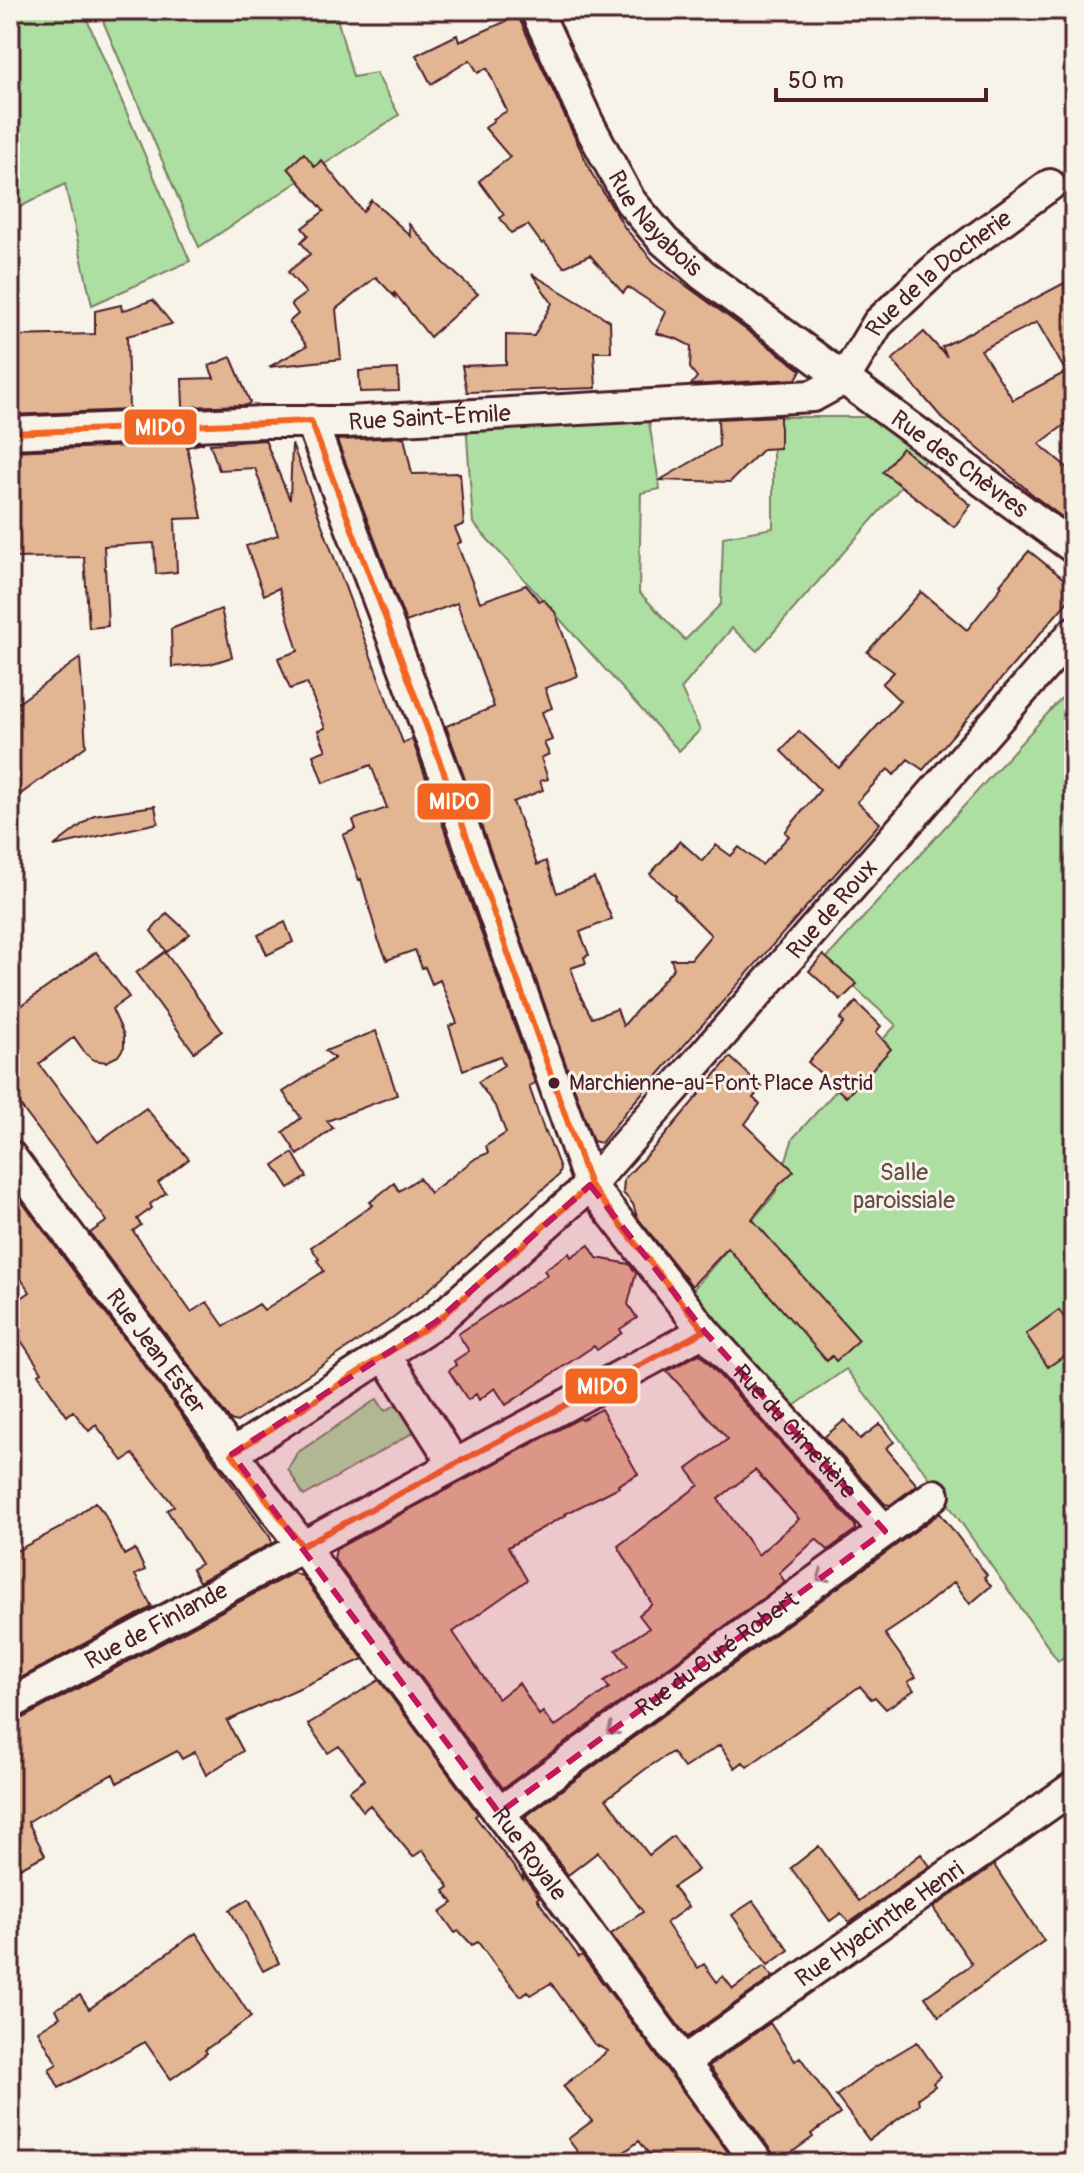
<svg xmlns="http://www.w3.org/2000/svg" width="1084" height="2173" font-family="Pangolin,sans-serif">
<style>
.green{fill:#acdfa1;stroke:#7b7f66;stroke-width:2}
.building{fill:#e2b693;stroke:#4a1f2b;stroke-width:2;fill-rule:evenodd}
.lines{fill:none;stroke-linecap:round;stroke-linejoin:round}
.minor-casing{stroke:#4a1f2b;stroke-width:36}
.minor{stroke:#f7f3e8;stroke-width:30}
.bus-1-casing{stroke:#f7f3e8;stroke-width:12}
.bus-1{stroke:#f26522;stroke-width:6}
.oneway{stroke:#a0898a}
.marked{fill:#c2185b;fill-opacity:0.2;stroke:#c2185b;stroke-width:6;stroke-dasharray:16 10;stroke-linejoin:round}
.bus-dot{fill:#4a1f2b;stroke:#f7f3e8;stroke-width:3}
.labels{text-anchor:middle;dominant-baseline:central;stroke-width:6;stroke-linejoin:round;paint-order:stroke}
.bus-label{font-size:22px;fill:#4a1f2b;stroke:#f7f3e8;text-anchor:start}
.street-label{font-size:24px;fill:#4a1f2b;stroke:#f7f3e8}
.park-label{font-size:24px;fill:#624f48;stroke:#f7f3e8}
.line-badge{stroke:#f7f3e8;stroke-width:3}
.badge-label{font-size:22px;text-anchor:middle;font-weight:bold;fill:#fff}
</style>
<rect width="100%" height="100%" fill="#f7f3e8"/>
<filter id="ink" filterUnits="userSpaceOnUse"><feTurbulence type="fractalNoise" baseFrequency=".0125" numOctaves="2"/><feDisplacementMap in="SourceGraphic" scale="16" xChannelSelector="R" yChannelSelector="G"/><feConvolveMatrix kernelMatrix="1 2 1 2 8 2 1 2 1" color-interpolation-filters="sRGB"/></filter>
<g filter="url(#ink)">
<path class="green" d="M10,10H83L190,261L92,305L65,184L10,212Z
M130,10H335L353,77L376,73L399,115L199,247L103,21Z
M773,417H868L936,447L757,651L732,628L681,689L700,730L679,751L473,523L466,423L649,422L660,489L641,493L639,592L685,640L721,604L723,537L773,528Z
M1074,684V1650L1058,1661L932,1481L846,1369L794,1406L690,1293L775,1194L793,1138L896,1025L825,960Z
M377,1399L385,1411L404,1400L421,1428L304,1496L288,1469L297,1453Z"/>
<path class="building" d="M518,16L592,174L625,228L654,262L801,370L796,379L691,385L697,377L690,368L691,346L677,339L656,333L666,312L628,287L623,293L590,255L564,267L544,242L542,244L528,225L511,233L500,218L504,215L479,181L510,157L485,128L494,120L493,119L507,111L487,68L478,73L470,60L431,84L416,55L457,35L459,42Z
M304,153L315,167L321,160L363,212L371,200L411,236L409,224L444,263L478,294L430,337L394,292L395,297L376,277L336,309L341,359L269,367L307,346L289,322L298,314L291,304L306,293L288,272L310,254L301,242L308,235L302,228L324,211L288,168Z
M532,274L610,321L611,352H594L596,388L467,392L462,366L506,364V335L534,336L552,303Z
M1074,278V418L1039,444L1074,473V526L1038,499L942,418L892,360L924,332L947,357L942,347ZM1037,322L1066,372L1013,400L981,350Z
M153,300L172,324L127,336L129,410L10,415V336L95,334V311L121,305L122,311Z
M231,357L250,402L247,405L183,407L182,379L214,378L209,366Z
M398,369L399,391L360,392L359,371Z
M780,416V448L763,449L730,482L660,480L719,446L718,419Z
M404,437L412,474L460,473L464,524L455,528L461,542L457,544L480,602L526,585L539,601L543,599L555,612L578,676L545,688L552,708L542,712L552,740L544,743L549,754L541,758L548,779L540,781L543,790L513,802L537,865L546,861L557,893L594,878L612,919L580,932L589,955L584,957L586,963L571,968L581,997L592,1018L617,1009L623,1026L674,968L671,959H691L711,935L674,898L675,896L650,874L680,841L702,861L716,845L731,856L739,847L762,865L789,836L785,832L820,790L781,751L799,731L839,768L900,701L882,684L894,672L867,652L921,592L967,630L1002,586L1000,584L1029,551L1074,587V594L923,770L908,759L894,775L888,769L857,802L880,823L629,1108L601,1143L593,1141L446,726L494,707L457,603L406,622L337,440Z
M265,440L290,500L292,444L403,743L412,739L535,1083L529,1086L545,1133L546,1132L560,1168L558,1176L425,1293L387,1322L237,1422L230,1420L90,1233L107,1221L10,1092V1014L96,952L129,997L112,1009L124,1035V1047L118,1056L106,1062L94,1060L86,1054L74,1037L39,1064L98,1142L146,1108L189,1159L158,1183L166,1193L150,1204L152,1208L137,1219L141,1225L133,1231L191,1312L207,1302L224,1326L259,1304L264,1310L324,1271L317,1260L319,1259L311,1247L373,1205L370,1202L394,1183L399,1191L419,1178L430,1193L476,1158L488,1153L486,1146L506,1133L497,1109L478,1082L504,1065L500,1056L463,1070L449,1026L457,1023L440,980L432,984L425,967L422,968L415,950L387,960L378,939L361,879L359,880L343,835L356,829L353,820L387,808L371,765L323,783L313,755L326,750L318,731L325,728L307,683L290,689L278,658L298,651L279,588L264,595L246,546L278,535L255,468L219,470L210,444Z
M184,443H204L187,447L202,518L175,519L177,572L156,574L154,543L104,546L108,626L89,628L84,557L10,558V451L130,446V448Z
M902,448L971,505L954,527L883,472Z
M221,609L232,657L210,664L172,667L171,629Z
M80,658L86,746L10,802V709Z
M155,806L158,823L54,846L94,815Z
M167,913L190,934L167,952L151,931Z
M285,922L293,942L267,955L258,935Z
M165,952L222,1031L194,1052L136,973Z
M823,955L857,984L841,1000L809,971Z
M856,1002L881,1026L876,1032L891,1049L846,1097L808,1062L844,1023L840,1019Z
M376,1031L397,1095L327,1121L333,1128L298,1155L283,1132L301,1118L283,1092L335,1058L325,1051Z
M730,1057L762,1087L753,1098L760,1104L745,1124L794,1171L780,1184L752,1219L859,1340L836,1361L832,1356L827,1361L728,1248L692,1286L637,1217L633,1204L623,1193L624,1179L662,1139Z
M293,1153L307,1177L289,1188L274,1165Z
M10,1186L177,1409L270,1537L272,1543L199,1582L192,1569L201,1564L167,1510L174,1506L133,1454L123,1461L96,1425L89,1431L73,1411L67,1416L38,1374L42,1372L10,1324V1306L30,1292L10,1263Z
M589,1245L597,1258L629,1264L636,1273L628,1304L637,1318L620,1329L622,1333L597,1350L594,1346L506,1405L495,1388L479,1400L476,1394L468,1400L449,1371L456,1365L454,1361L469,1351L458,1334L547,1275L544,1270L569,1253L571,1257Z
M1059,1310L1074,1332V1349L1048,1367L1026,1334Z
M699,1354L701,1355L855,1525V1530L828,1550L816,1539L779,1573L785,1582L503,1788L334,1559L336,1549L580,1418L581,1420L601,1409L638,1474L618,1485L619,1487L565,1514L566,1515L508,1547L527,1580L453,1632L498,1699L519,1683L539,1715L543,1712L554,1727L609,1688L604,1681L628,1666L616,1650L649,1628L639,1615L652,1604L618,1546L699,1485L687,1469L728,1439L667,1371ZM755,1470L799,1519L758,1555L718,1499Z
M845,1420L860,1439L880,1424L894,1442L886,1448L917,1485L890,1505L885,1504L824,1437Z
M95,1502L104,1513L124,1555L135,1549L145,1570L135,1575L152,1607L10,1684V1554L62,1527Z
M940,1513L987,1575L984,1577L991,1586L970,1604L954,1582L912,1616L885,1634L916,1677L908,1682L914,1690L886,1709L875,1697L871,1699L860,1686L747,1767L743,1762L735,1768L720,1745L684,1768L672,1752L647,1768L606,1799L649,1855L673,1836L698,1870L673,1887L688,1907L666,1923L698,1968L704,1964L717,1982L723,1976L733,1989L764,1966L773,1977L687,2037L611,1934L643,1912L598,1852L568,1875L526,1818V1816Z
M293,1573L302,1576L363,1659L227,1721L243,1751L206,1775L195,1752L182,1759L177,1751L117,1783L113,1774L36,1817L28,1822L45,1855L10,1873V1722L19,1720Z
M379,1680L478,1814L475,1816L523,1879V1875L539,1897L537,1899L579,1957L582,1955L736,2163H656L639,2141L610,2163H586L568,2139L592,2121L563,2086L608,2051L594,2044L551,1983L531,1995L528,1991L521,1996L496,1967L478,1942L472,1945L459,1931L455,1933L440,1912L453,1903L444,1891L449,1887L423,1850L413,1857L370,1805L363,1811L349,1791L365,1779L339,1746L328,1753L308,1724Z
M819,1846L859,1901L921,1854L930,1866L849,1923L841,1913L830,1921L791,1868Z
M994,1865L1044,1941L939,2016L925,1997L972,1964L933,1908Z
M249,1899L279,1963L263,1971L230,1910Z
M753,1901L789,1950L768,1965L732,1915Z
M196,1933L251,2017L205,2050L207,2053L171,2079L145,2042L59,2088L49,2069L57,2064L38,2031L60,2017L56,2009L80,1995L89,2009Z
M770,2023L795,2061L800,2057L840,2114L811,2134L813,2137L777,2163L772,2152L709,2066Z
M917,2042L941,2076L933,2083L935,2086L918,2098L919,2104L869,2140L836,2096L875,2067Z"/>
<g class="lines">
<g class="minor-casing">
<g id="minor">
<path id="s1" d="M536,10L588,123L630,201L664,241L703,275L1074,548"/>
<path id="s2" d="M844,379L878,323L940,265L1050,185"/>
<path id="s3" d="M311,421L446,778L590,1185L704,1331L885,1531"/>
<path id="s4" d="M10,433L263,422H347L813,396L844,379"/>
<path id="s5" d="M10,1156L302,1546L758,2163"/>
<path d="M385,1355L454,1464"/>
<path id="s6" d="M232,1454L437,1321L590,1185L1074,632"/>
<path id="s7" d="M10,1704L704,1331"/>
<path id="s8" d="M499,1813L934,1495"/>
<path id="s9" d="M683,2062L1074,1787"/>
</g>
</g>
<use href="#minor" class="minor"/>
<g class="bus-1-casing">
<path id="bus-1" d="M311,421L446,778L590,1185
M10,433L311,421
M590,1185L704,1331L302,1546L232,1454L437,1321Z"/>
</g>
<use href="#bus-1" class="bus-1"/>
</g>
<defs><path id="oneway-chevron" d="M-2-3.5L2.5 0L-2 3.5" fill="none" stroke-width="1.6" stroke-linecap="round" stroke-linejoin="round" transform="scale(2)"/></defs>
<g class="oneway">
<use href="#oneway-chevron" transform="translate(822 1577) rotate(144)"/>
<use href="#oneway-chevron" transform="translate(612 1730) rotate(144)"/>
</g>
</g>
<path class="marked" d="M590,1185L704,1331L885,1531L499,1813L232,1454L437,1321Z"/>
<circle class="bus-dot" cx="554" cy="1083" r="7"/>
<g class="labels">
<g class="bus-label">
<text x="569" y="1083">Marchienne-au-Pont Place Astrid</text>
</g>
<g class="street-label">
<text stroke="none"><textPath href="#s1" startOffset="246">Rue Nayabois</textPath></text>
<text stroke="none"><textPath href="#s2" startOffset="144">Rue de la Docherie</textPath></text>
<text stroke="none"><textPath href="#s4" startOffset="420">Rue Saint-Émile</textPath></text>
<text stroke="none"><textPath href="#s1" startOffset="636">Rue des Chèvres</textPath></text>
<text stroke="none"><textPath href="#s6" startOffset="816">Rue de Roux</textPath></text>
<text stroke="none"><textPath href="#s5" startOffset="244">Rue Jean Ester</textPath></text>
<text stroke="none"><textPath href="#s3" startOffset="1134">Rue du Cimetière</textPath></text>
<text stroke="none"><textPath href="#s7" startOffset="166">Rue de Finlande</textPath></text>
<text stroke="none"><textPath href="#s8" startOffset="270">Rue du Curé Robert</textPath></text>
<text stroke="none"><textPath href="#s5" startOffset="870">Rue Royale</textPath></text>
<text stroke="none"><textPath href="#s9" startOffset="240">Rue Hyacinthe Henri</textPath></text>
</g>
<g class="park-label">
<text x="904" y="1172">Salle<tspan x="904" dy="28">paroissiale</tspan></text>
</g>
</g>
<g class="line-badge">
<rect x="123" y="408" width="75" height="38" rx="8" fill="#f26522"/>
<rect x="416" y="782" width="76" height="39" rx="8" fill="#f26522"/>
<rect x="564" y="1367" width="75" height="38" rx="8" fill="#f26522"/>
</g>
<g class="badge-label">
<text x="160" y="435">MIDO</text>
<text x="454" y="809">MIDO</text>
<text x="602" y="1394">MIDO</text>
</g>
<rect width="1084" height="2173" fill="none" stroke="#f7f3e8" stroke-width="40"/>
<rect x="20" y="20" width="1044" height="2133" fill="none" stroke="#4a1f2b" stroke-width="3" filter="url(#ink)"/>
<path d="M776 88v12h210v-12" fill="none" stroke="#4a1f2b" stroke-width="4"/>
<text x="788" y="88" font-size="24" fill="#4a1f2b" stroke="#f7f3e8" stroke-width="6" paint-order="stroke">50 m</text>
</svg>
